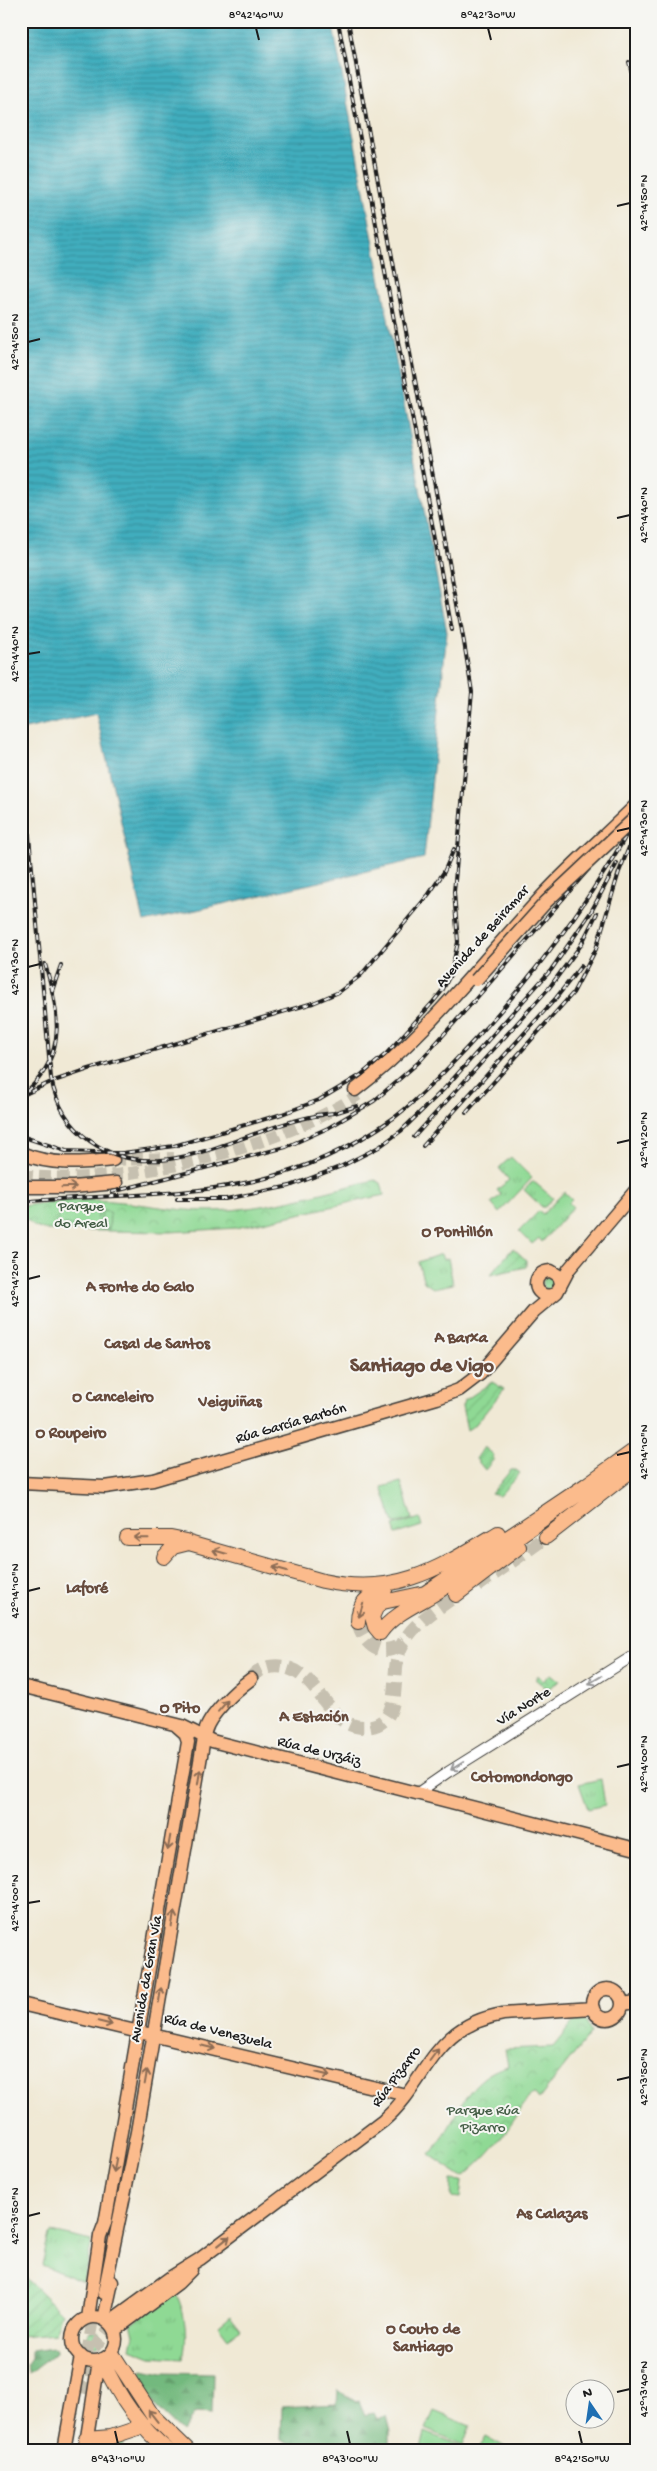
<svg xmlns="http://www.w3.org/2000/svg" width="657" height="2471" font-family="'Gochi Hand',sans-serif">
<style>
.grass{fill:url(#grass-tufts);stroke:#567a58}
.forest{fill:url(#forest-firs);stroke:#486a4d}
.park{fill:url(#park-crowns);stroke:#567a58}
.garden{fill:url(#garden-furrows);stroke:#567a58}
.pitch{fill:#8fd994;stroke:#567a58}
.water{fill:url(#water-rules);stroke:#2e656d}
.lines{fill:none;stroke-linecap:round;stroke-linejoin:round}
.major-tunnel{stroke:#c6c0b0;stroke-width:12;stroke-dasharray:12 6;stroke-linecap:butt}
.highway-tunnel{stroke:#c6c0b0;stroke-width:14;stroke-dasharray:14 7;stroke-linecap:butt}
.minor-casing{stroke:#3c3b38;stroke-width:12}
.major-casing{stroke:#3c3b38;stroke-width:15}
.highway-casing{stroke:#3c3b38;stroke-width:16}
.minor{stroke:#fff;stroke-width:10}
.major{stroke:#fbbb8c;stroke-width:12}
.highway{stroke:#fbbb8c;stroke-width:14}
.rail-casing{stroke:#1c1c1c;stroke-width:4}
.rail{stroke:#f6f6f2;stroke-width:2;stroke-dasharray:5.5;stroke-linecap:butt}
.major-bridge-casing{stroke:#3c3b38;stroke-width:15;stroke-linecap:butt}
.major-bridge{stroke:#fbbb8c;stroke-width:12}
.oneway{stroke:#8c6c54}
.oneway2{stroke:#999}
.ticks{fill:none;stroke:#1c1c1c;stroke-width:2}
.labels{text-anchor:middle;dominant-baseline:central;stroke-width:4;stroke-linejoin:round;paint-order:stroke}
.street-label{font-size:15px;fill:#1c1c1c;stroke:#f6f6f2}
.park-label{font-size:15px;fill:#445e46;stroke:#f6f6f2}
.neighbourhood-label{font-size:16px;font-weight:bold;fill:#664a3c;stroke:#f6f6f2}
.district-label{font-size:20px;font-weight:bold;fill:#664a3c;stroke:#f6f6f2}
.neatline{fill:none;stroke:#1c1c1c;stroke-width:2}
.ticks-label{font-size:12px;text-anchor:middle;fill:#1c1c1c}
</style>
<defs>
<pattern id="grass-tufts" width="24" height="20" patternUnits="userSpaceOnUse" patternTransform="scale(1.25)"><rect width="24" height="20" fill="#8fd994"/><path d="M3 7l-1-3M5 7V3M7 7l1-3M15 17l-1-3M17 17v-4M19 17l1-3" fill="none" stroke="#7bba7f"/></pattern>
<pattern id="forest-firs" width="22" height="20" patternUnits="userSpaceOnUse" patternTransform="scale(1.25)"><rect width="22" height="20" fill="#73b97e"/><path d="M5 1l3.5 6h-7zM16 11l3.5 6h-7z" fill="#639e6c"/></pattern>
<pattern id="park-crowns" width="20" height="18" patternUnits="userSpaceOnUse" patternTransform="scale(1.25)"><rect width="20" height="18" fill="#8fd994"/><path d="M2 6a3 3 0 1 1 6 0M12 15a3 3 0 1 1 6 0" fill="none" stroke="#7bba7f"/></pattern>
<pattern id="garden-furrows" width="10" height="10" patternUnits="userSpaceOnUse" patternTransform="scale(1.25)"><rect width="10" height="10" fill="#8fd994"/><path d="M-1 1l2-2M0 10L10 0M9 11l2-2" fill="none" stroke="#7bba7f"/></pattern>
<pattern id="water-rules" width="6" height="5" patternUnits="userSpaceOnUse" patternTransform="scale(1.25)"><rect width="6" height="5" fill="#41aebe"/><path d="M0 2.5h6" fill="none" stroke="#368d9a"/></pattern>
</defs>
<rect width="100%" height="100%" fill="#f6f6f2"/>
<filter id="ink" filterUnits="userSpaceOnUse"><feTurbulence type="fractalNoise" baseFrequency=".02" numOctaves="2"/><feDisplacementMap in="SourceGraphic" scale="10" xChannelSelector="R" yChannelSelector="G"/><feConvolveMatrix kernelMatrix="1 2 1 2 8 2 1 2 1" color-interpolation-filters="sRGB"/></filter>
<filter id="wash" filterUnits="userSpaceOnUse"><feTurbulence type="fractalNoise" baseFrequency=".0096" numOctaves="4" result="noise"/><feDisplacementMap in="SourceGraphic" scale="20" xChannelSelector="R" yChannelSelector="G"/><feGaussianBlur stdDeviation="1.12" result="paint"/><feColorMatrix in="noise" values="0 0 0 0 0 0 0 0 0 0 0 0 0 0 0 0 0 1.4 0 .05"/><feComposite in="paint" operator="in"/></filter>
<g filter="url(#wash)">
<rect width="100%" height="100%" fill="#f0e9d5"/>
<path class="grass" d="M511,1157L532,1178L499,1213L491,1203L501,1195L497,1190L509,1180L499,1168Z
M533,1181L553,1198L545,1207H542L524,1190Z
M564,1192L572,1200L569,1203L573,1207L542,1242L539,1238L532,1244L519,1231L539,1211L543,1214Z
M441,1254L443,1260L448,1258L453,1284L433,1288L424,1282L418,1262Z
M542 1283a6 6 0 1 1 12 0a6 6 0 1 1-12 0Z
M21,1583H25L24,1614H21Z
M601,1779L605,1805L588,1809L579,1784Z
M51,2232L92,2241L83,2282L42,2265L49,2234Z
M175,2291C186,2314 188,2335 183,2359L151,2357L131,2349L134,2334L131,2323Z
M94,2330L99,2332L101,2339L97,2346L87,2345L85,2338L89,2331Z
M125,2441L122,2450H94V2449Z"/>
<path class="forest" d="M53,2348L56,2349V2353L29,2373L26,2365L31,2358V2351Z
M143,2369L162,2373L213,2374L212,2414L196,2413L182,2432L157,2408L137,2377Z
M338,2390L356,2402L359,2401L365,2415L374,2413L377,2419L386,2416L390,2432V2445H365L364,2450H314L281,2440L282,2407L337,2404Z"/>
<path class="park" d="M375,1180L381,1183L384,1195L236,1228L170,1232L45,1230L35,1227L21,1215V1206C40,1204 59,1200 78,1200C124,1198 168,1212 214,1211C269,1209 323,1192 375,1180Z
M551,1674L560,1681L547,1689L535,1679L539,1676L543,1681Z
M578,2016L586,2022L591,2033L539,2099L535,2094L530,2095C508,2130 496,2149 463,2177L430,2155C437,2144 446,2133 452,2122C464,2097 479,2073 508,2066L505,2049L553,2047Z
M230,2315L241,2329L228,2338L218,2325Z"/>
<path class="garden" d="M513,1248L526,1260V1267L490,1275Z
M492,1382L504,1389L475,1425L467,1430L462,1406L464,1401Z
M484,1447L494,1455L493,1457L494,1459L485,1470L476,1459Z
M511,1470H516L520,1473L499,1496L491,1494Z
M21,2276H24L62,2313L55,2333L21,2336Z"/>
<path class="pitch" d="M59,1205L99,1210L96,1229L57,1224Z
M102,1211L110,1212L109,1229H100Z
M401,1482L412,1519L394,1524L382,1487Z
M419,1518L422,1526L396,1534L393,1526Z
M452,2180L462,2181L460,2198L451,2197Z
M434,2411L470,2426L463,2445L426,2429Z
M425,2432L471,2450H421Z
M485,2436L507,2448V2450H484L479,2447Z"/>
<path class="water" d="M21,21H332L447,632L424,858L144,922L96,713L21,730Z"/>
</g>
<g filter="url(#ink)">
<g class="lines">
<path class="major-tunnel" d="M113,1160L174,1158
M21,1175C123,1188 272,1151 358,1095
M94,2348L110,2328L122,2319
M84,2371L95,2307
M86,2394L92,2362"/>
<path class="highway-tunnel" d="M477,1586L546,1537
M358,1622C365,1647 383,1660 405,1641
M251,1679C255,1672 261,1669 269,1667C318,1659 323,1728 364,1727C407,1726 388,1674 401,1647C412,1624 436,1610 456,1595"/>
<g class="minor-casing">
<path id="minor" d="M419,1792L448,1772L636,1654"/>
</g>
<g class="major-casing">
<path id="major" d="M355,1090C423,1039 478,966 536,903C567,868 603,838 636,805
M21,1153C51,1166 82,1163 113,1160
M21,1187H73L116,1183
M552,1295C532,1299 530,1271 551,1271L559,1276L561,1283
M21,1483L105,1487L153,1480L437,1398L459,1390L480,1374L534,1311L557,1292L569,1269L636,1190
M21,1686L182,1726L212,1741L636,1849
M592 2004a15 15 0 1 1 30 0a15 15 0 1 1-30 0Z
M21,2004L406,2095
M623,2004L636,2002
M104,2293L137,2132L205,1732C209,1715 236,1690 251,1679
M72 2339a22 22 0 1 1 44 0a22 22 0 1 1-44 0Z
M88,2318L100,2236L105,2223L112,2184L188,1742L185,1733L177,1726
M104,2319L112,2282
M109,2322L171,2277L200,2259L383,2121C430,2080 430,2027 503,2014L593,2008
M115,2330L178,2283L191,2270
M64,2450L81,2356
M85,2450L99,2361"/>
</g>
<g class="highway-casing">
<path id="highway" d="M636,1449L586,1485L425,1593L383,1602L377,1606L372,1617L375,1627L380,1633C393,1613 423,1602 442,1589C508,1544 573,1500 636,1452
M546,1537L636,1467
M127,1538H171L186,1541
M164,1557L173,1547L189,1543L323,1581C396,1597 438,1569 498,1533
M456,1595L519,1547
M358,1622C358,1604 368,1594 385,1590
M112,2353L153,2416L188,2450
M102,2360C117,2393 138,2427 168,2450
M86,2439L111,2437L144,2426"/>
</g>
<use href="#minor" class="minor"/>
<use href="#major" class="major"/>
<use href="#highway" class="highway"/>
<g class="rail-casing">
<path id="rail" d="M338,21L452,630
M629,62L636,88
M28,825L51,1078C56,1104 69,1126 90,1141C161,1193 246,1125 322,1115
M52,991L61,965
M27,1091C68,1054 59,1010 45,964
M21,1096L51,1082L89,1069L313,1003L339,992L361,975L429,894L444,872L454,849
M466,1113L573,993L596,949L619,872L636,830
M316,1115L334,1113L357,1106
M21,1136L66,1151L123,1153L174,1146L282,1114L319,1100L361,1075L386,1054L433,1002L442,991L451,973L458,942L454,892L472,692L464,642L348,21
M414,1137L549,988L581,945L597,913
M423,1146L556,998L581,966
M112,1192L286,1147L328,1128L374,1101L419,1062L473,1002L628,824
M177,1199H226L290,1186L342,1166L379,1147L401,1131L444,1089L551,970L591,912L617,863
M21,1202C99,1194 177,1198 254,1181C304,1170 353,1147 395,1117C421,1097 443,1073 465,1050C531,980 590,902 636,818"/>
</g>
<use href="#rail" class="rail"/>
<g class="major-bridge-casing">
<path id="major-bridge" d="M476,980L546,902L636,817"/>
</g>
<use href="#major-bridge" class="major-bridge"/>
</g>
<defs><path id="oneway-shaft" d="M-6 0H5M1.5-3L5.5 0L1.5 3" fill="none" stroke-width="1.6" stroke-linecap="round" stroke-linejoin="round" transform="scale(1.25)"/></defs>
<g class="oneway">
<use href="#oneway-shaft" transform="translate(69 1187) rotate(-2)"/>
<use href="#oneway-shaft" transform="translate(141 1538) rotate(-179)"/>
<use href="#oneway-shaft" transform="translate(220 1552) rotate(-164)"/>
<use href="#oneway-shaft" transform="translate(280 1569) rotate(-164)"/>
<use href="#oneway-shaft" transform="translate(361 1610) rotate(107)"/>
<use href="#oneway-shaft" transform="translate(223 1706) rotate(-49)"/>
<use href="#oneway-shaft" transform="translate(199 1777) rotate(-81)"/>
<use href="#oneway-shaft" transform="translate(169 1843) rotate(100)"/>
<use href="#oneway-shaft" transform="translate(173 1919) rotate(-80)"/>
<use href="#oneway-shaft" transform="translate(160 1995) rotate(-81)"/>
<use href="#oneway-shaft" transform="translate(105 2023) rotate(13)"/>
<use href="#oneway-shaft" transform="translate(208 2047) rotate(13)"/>
<use href="#oneway-shaft" transform="translate(434 2055) rotate(-53)"/>
<use href="#oneway-shaft" transform="translate(323 2074) rotate(13)"/>
<use href="#oneway-shaft" transform="translate(146 2077) rotate(-80)"/>
<use href="#oneway-shaft" transform="translate(115 2165) rotate(100)"/>
<use href="#oneway-shaft" transform="translate(224 2241) rotate(-38)"/>
<use href="#oneway-shaft" transform="translate(153 2416) rotate(-128)"/>
</g>
<g class="oneway2">
<use href="#oneway-shaft" transform="translate(595 1680) rotate(149)"/>
<use href="#oneway-shaft" transform="translate(457 1766) rotate(148)"/>
</g>
</g>
<path class="ticks" d="M256,28L259,40M488,28L491,40M617,206L630,203M28,342L40,339M617,518L630,515M28,654L40,652M617,831L630,828M28,967L40,964M617,1143L630,1140M28,1279L40,1276M617,1455L630,1452M28,1591L40,1588M617,1767L630,1764M28,1903L40,1901M617,2080L630,2077M28,2216L40,2213M617,2392L630,2389M115,2431L118,2444M347,2431L350,2444M579,2431L582,2444"/>
<g class="labels">
<g class="street-label">
<text transform="translate(483 937) rotate(-48)">Avenida de Beiramar</text>
<text transform="translate(291 1424) rotate(-16)">Rúa García Barbón</text>
<text transform="translate(524 1707) rotate(-32)">Vía Norte</text>
<text transform="translate(319 1752) rotate(14)">Rúa de Urzáiz</text>
<text transform="translate(147 1979) rotate(-80)">Avenida da Gran Vía</text>
<text transform="translate(218 2032) rotate(14)">Rúa de Venezuela</text>
<text transform="translate(397 2077) rotate(-53)">Rúa Pizarro</text>
</g>
<g class="park-label">
<text x="81" y="1207">Parque<tspan x="81" dy="17">do Areal</tspan></text>
<text x="483" y="2111">Parque Rúa<tspan x="483" dy="17">Pizarro</tspan></text>
</g>
<g class="neighbourhood-label">
<text x="457" y="1233">O Pontillón</text>
<text x="140" y="1288">A Fonte do Galo</text>
<text x="461" y="1339">A Barxa</text>
<text x="157" y="1345">Casal de Santos</text>
<text x="113" y="1398">O Canceleiro</text>
<text x="230" y="1403">Veiguiñas</text>
<text x="71" y="1434">O Roupeiro</text>
<text x="87" y="1589">Laforé</text>
<text x="180" y="1709">O Pito</text>
<text x="314" y="1718">A Estación</text>
<text x="522" y="1778">Cotomondongo</text>
<text x="552" y="2215">As Calazas</text>
<text x="423" y="2330">O Couto de<tspan x="423" dy="18">Santiago</tspan></text>
</g>
<g class="district-label">
<text x="422" y="1367">Santiago de Vigo</text>
</g>
</g>
<rect width="657" height="2471" fill="none" stroke="#f6f6f2" stroke-width="55"/>
<g transform="translate(590 2404) rotate(347)"><circle r="24" fill="#f6f6f2" stroke="#9f9f9c"/>
<path d="M0-4L9 19L0 12L-9 19Z" fill="#1f6fb2"/>
<text y="-8" font-size="14" font-weight="bold" text-anchor="middle" fill="#1c1c1c">N</text>
</g>
<rect x="28" y="28" width="602" height="2416" class="neatline"/>
<g class="ticks-label">
<text x="256" y="18">8°42'40"W</text>
<text x="488" y="18">8°42'30"W</text>
<text transform="translate(643 203) rotate(-90)" y="4">42°14'50"N</text>
<text transform="translate(14 342) rotate(-90)" y="4">42°14'50"N</text>
<text transform="translate(643 515) rotate(-90)" y="4">42°14'40"N</text>
<text transform="translate(14 654) rotate(-90)" y="4">42°14'40"N</text>
<text transform="translate(643 828) rotate(-90)" y="4">42°14'30"N</text>
<text transform="translate(14 967) rotate(-90)" y="4">42°14'30"N</text>
<text transform="translate(643 1140) rotate(-90)" y="4">42°14'20"N</text>
<text transform="translate(14 1279) rotate(-90)" y="4">42°14'20"N</text>
<text transform="translate(643 1452) rotate(-90)" y="4">42°14'10"N</text>
<text transform="translate(14 1591) rotate(-90)" y="4">42°14'10"N</text>
<text transform="translate(643 1764) rotate(-90)" y="4">42°14'00"N</text>
<text transform="translate(14 1903) rotate(-90)" y="4">42°14'00"N</text>
<text transform="translate(643 2077) rotate(-90)" y="4">42°13'50"N</text>
<text transform="translate(14 2216) rotate(-90)" y="4">42°13'50"N</text>
<text transform="translate(643 2389) rotate(-90)" y="4">42°13'40"N</text>
<text x="118" y="2462">8°43'10"W</text>
<text x="350" y="2462">8°43'00"W</text>
<text x="582" y="2462">8°42'50"W</text>
</g>
</svg>
